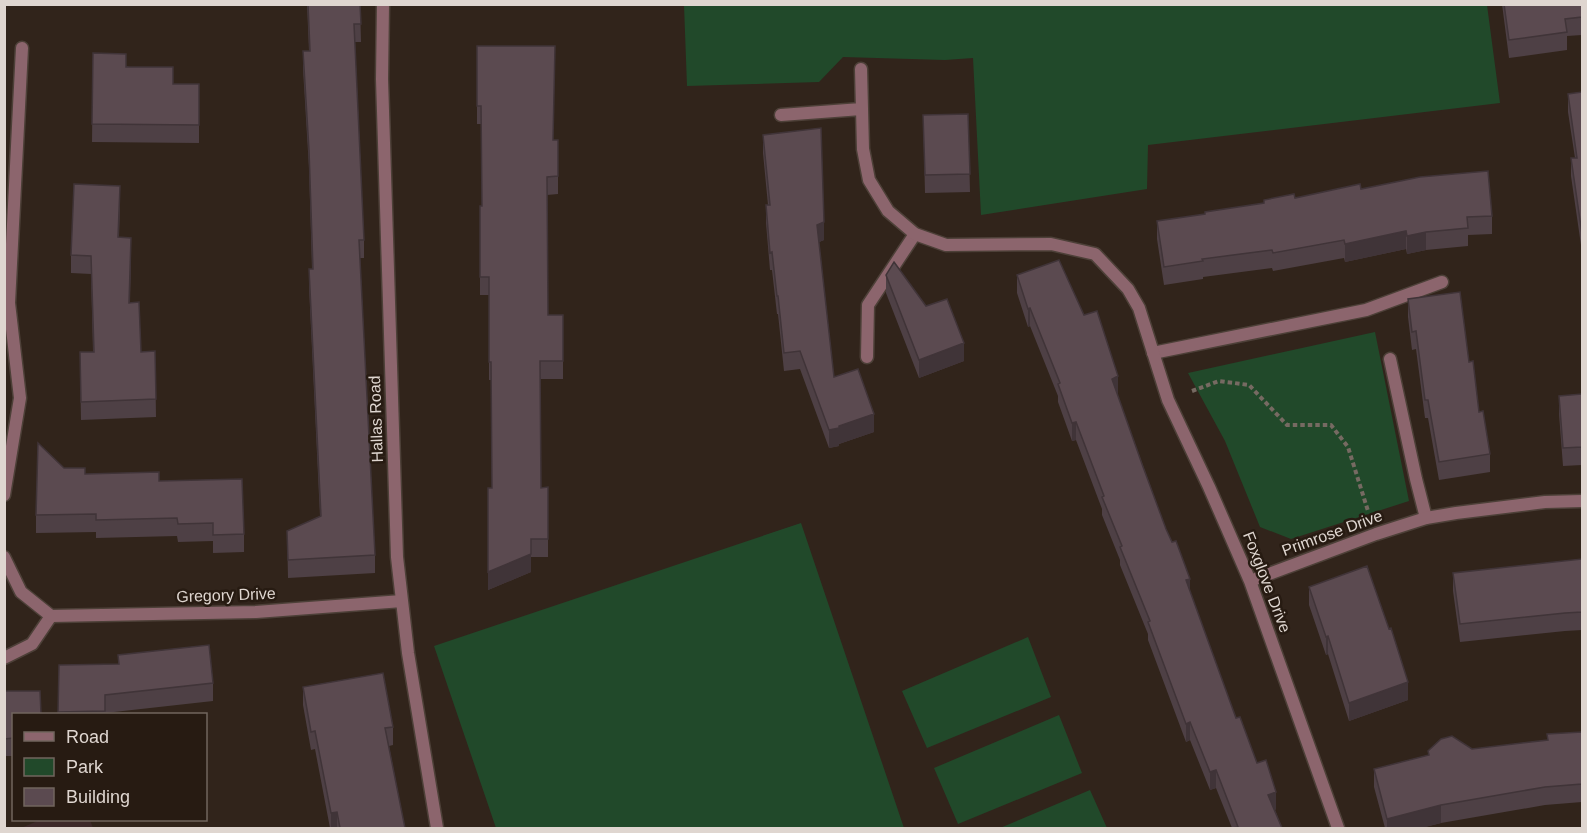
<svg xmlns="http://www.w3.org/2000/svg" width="1587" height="833" font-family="Helvetica,sans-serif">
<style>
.education{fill:#3d2929}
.green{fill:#21492a}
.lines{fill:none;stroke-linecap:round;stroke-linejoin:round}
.lane-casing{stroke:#4d4038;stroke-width:15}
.street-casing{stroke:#4d4038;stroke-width:15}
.path{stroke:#766a62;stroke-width:4;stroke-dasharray:4.5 3;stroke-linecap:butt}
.lane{stroke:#8c656d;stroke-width:12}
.street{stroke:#8c656d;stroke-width:12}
.wall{fill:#4e4045}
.shaded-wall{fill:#403438}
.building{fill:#5b4a50;stroke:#403438;stroke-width:1.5}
.labels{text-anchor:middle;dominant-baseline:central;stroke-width:5;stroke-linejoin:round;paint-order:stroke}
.street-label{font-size:16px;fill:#dfd6d0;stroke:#271b12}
</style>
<rect width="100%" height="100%" fill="#31241b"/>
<path class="education" d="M40,820H90L93,828H21Z"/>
<path class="green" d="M684,5H1487L1500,103L1148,145L1147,189L981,215L973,58L945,60L843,57L819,82L687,86Z
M1375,332L1409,501L1291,539L1260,527L1225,441L1188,373Z
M801,523L904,828H496L434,646Z
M1028,637L1051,697L927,748L902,691Z
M1059,715L1082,773L958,824L934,768Z
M1090,790L1107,828H1000Z"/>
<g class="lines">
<g class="lane-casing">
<path id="lane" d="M1153,353L1366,310L1442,282
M867,357L868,305L915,234
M1390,359L1416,479L1426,518
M4,658L32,644L51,616"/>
</g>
<g class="street-casing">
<path id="street" d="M383,4L382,79L397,557L408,653L437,828
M861,69L863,149L869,180L888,211L915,234L946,245L1051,244L1095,254L1128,289L1139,308L1168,400L1209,487L1250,581L1338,828
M781,115L861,109
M4,495L20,398L9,303L22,48
M4,557L21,592L51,616L256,612L402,601
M1250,581L1376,534L1426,518L1456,513L1545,502L1582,501"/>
</g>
<path class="path" d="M1192,391L1219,381L1249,385L1287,425H1331L1348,447L1368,511"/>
<use href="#lane" class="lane"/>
<use href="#street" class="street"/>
</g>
<path class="wall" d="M307,4H360L361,42H355L364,240V258H360L375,555V573L288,578L287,531L320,516L309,287V269H312L309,168L303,69V51H309Z
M1502,4H1582V35L1567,36V50L1509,58Z
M477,46L554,140H558V194L547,195L548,315H563V379H540L541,488L548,487V557H531V572L488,590V488H492L491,380H489V295H480V206H482L481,124H477Z
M93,53L173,84H199V143L92,142Z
M1582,92V252L1571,176V158H1575L1568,112V94Z
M968,114L970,192L925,193L923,115Z
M763,135L824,240L819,242L834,377L874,432L839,444V446L829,448L800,369L784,371L778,314H777L772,270H770L766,223V205H768L763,153Z
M1361,189L1492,216V234L1468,235V246L1426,250L1407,254L1406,249L1345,262L1344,258L1273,271L1272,268L1203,277V279L1164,285L1157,239V221L1205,214L1295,198Z
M120,203L119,237L131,256L130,303L141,352L155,351L156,417L81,420L80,370L93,352L91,274L71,273V255Z
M886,275L926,306L964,361L919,378L886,293Z
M1017,275L1118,394H1117L1166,529L1190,591L1236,718L1276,809L1275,810L1282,828H1232L1216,788L1210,790L1190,740L1186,742L1148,640V634L1120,565V560L1102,515V509L1076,440L1072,441L1058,402V396L1030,326L1028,327L1017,293Z
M1408,299L1469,362L1479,412L1490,454V472L1439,480L1428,418H1425L1416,349L1412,350L1408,317Z
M1582,394V465L1563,466L1559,414V396Z
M64,468L85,474L159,481L244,534V552L213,553V541L178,542L177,536L96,538V532L36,533V515Z
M1582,559V630L1565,631L1460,642L1453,591V573Z
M1309,587L1389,629L1408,700L1349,721L1328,654L1326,655L1309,605Z
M118,655L213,683V701L105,713V714H58V712L118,664Z
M303,687L393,727V745L389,746L405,828H330L315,749L311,750L303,705Z
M4,691L14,714V756H4Z
M1582,732V802L1545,805L1441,823L1421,828H1385L1374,787V769L1428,755V751L1472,749L1547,740Z"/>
<path class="shaded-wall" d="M824,222V240L817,243V225Z
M1406,231V249L1345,262V244Z
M1426,232V250L1407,254V236Z
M131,238V256L129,321V303Z
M1030,308V326L1028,327V309Z
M964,343V361L919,378V360Z
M1118,376V394L1112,397V379Z
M874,414V432L839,444V446L829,448V430L839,426Z
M1076,422V440L1072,441V423Z
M531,539V572L488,590V572Z
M1190,579V596L1186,580Z
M1328,636V654L1326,655V637Z
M1408,682V700L1349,721V703Z
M1190,722V740L1186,742V724Z
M1216,770V788L1210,790V772Z
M1276,792V809L1268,812V795Z
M1441,805V823L1421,828H1387V819Z
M337,812V828H331V813Z"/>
<path class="building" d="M308,4H360L361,24H354L364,240H359L375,555L288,560L287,531L321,516L309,269H313L309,150L303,51H310Z
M1504,4H1582V17L1565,19L1567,32L1509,40Z
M477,46H555L553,140H558V176L547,177L548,315H563V361H540L541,488L548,487V539H531V554L488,572V488H492L491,362H489V277H480V206H482L481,106H477Z
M93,53L126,54V67H173V84H199V125L92,124Z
M1582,92V234L1571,158H1577L1568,94Z
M968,114L970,174L925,175L923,115Z
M821,128L824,222L817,225L834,377L858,369L874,414L839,426V428L829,430L800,351L784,353L778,296H777L772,252L770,253L766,205H770L763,135Z
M1488,171L1492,216L1467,217L1468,228L1426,232L1407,236L1406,231L1345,244L1344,240L1273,253L1272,250L1202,259L1203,261L1164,267L1157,221L1205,214V212L1264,203V200L1294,194L1295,198L1360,184L1361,189L1420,177Z
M74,184L120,186L118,237L131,238L129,303L139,302L141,352L155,351L156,399L81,402L80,352H94L91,256L71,255Z
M1059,260L1084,315L1097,311L1118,376L1112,379L1142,464L1166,529L1172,542L1176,541L1190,579L1186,580L1236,718L1240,717L1257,763L1266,760L1276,792L1268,795L1282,828H1233L1238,827L1216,770L1210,772L1190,722L1186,724L1148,622L1150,621L1120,547L1122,546L1102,497L1104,496L1076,422L1072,423L1058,384L1060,383L1030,308L1028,309L1017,275Z
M894,262L926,306L947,299L964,343L919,360L886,275Z
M1460,292L1469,362L1473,361L1479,412L1483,411L1490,454L1439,462L1428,400H1425L1416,331L1412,332L1408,299Z
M1582,394V447L1563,448L1559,396Z
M38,443L64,468H85V474L159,472V481L242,479L244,534L213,535V523L178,524L177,518L96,520V514L36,515Z
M1582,559V612L1565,613L1460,624L1453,573Z
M1367,566L1389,629L1391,628L1408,682L1349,703L1328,636L1326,637L1309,587Z
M209,645L213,683L105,695V711L58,712L59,665L119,664L118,655Z
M383,673L393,727L385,728L405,828H340L337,812L331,813L315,731L311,732L303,687Z
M4,691H40L41,714H14V738L4,739Z
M1582,732V784L1545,787L1441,805L1387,819L1374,769L1429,755L1428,751L1441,739L1452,736L1472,749L1548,740L1547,734Z"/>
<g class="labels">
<g class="street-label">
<text transform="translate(376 419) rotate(-92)">Hallas Road</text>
<text transform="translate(1332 533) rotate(-20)">Primrose Drive</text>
<text transform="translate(1267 582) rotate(69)">Foxglove Drive</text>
<text transform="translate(226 595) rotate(-2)">Gregory Drive</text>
</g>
</g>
<rect width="1587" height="833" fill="none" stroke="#dfd6d0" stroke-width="12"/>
<rect x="12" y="713" width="195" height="108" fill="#271b12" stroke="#71665e" stroke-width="1.5"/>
<rect x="24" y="732" width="30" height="9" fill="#8c656d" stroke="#71665e" stroke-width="1.5"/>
<text x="66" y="743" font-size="18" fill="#dfd6d0">Road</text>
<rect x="24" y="758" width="30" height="18" fill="#21492a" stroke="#71665e" stroke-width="1.5"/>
<text x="66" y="773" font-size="18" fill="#dfd6d0">Park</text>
<rect x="24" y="788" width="30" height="18" fill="#5b4a50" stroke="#71665e" stroke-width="1.5"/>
<text x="66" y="803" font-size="18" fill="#dfd6d0">Building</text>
</svg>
